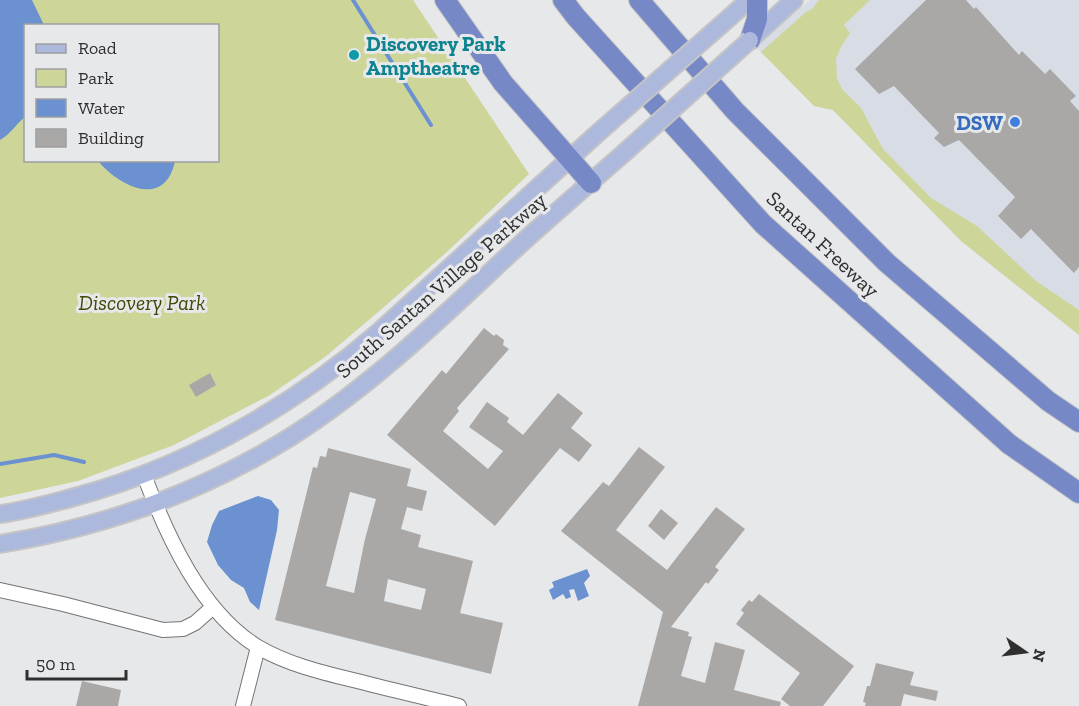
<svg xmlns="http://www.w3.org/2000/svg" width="1079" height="706" font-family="'Zilla Slab',serif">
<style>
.built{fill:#d7dce5}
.green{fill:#ced599;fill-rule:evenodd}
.water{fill:#6c91d1}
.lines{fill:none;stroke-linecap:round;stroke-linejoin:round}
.stream{stroke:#6c91d1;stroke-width:4}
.building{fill:#aaa8a7;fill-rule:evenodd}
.minor-casing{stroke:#737476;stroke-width:16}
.major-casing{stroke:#c5c5c5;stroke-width:20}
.highway-casing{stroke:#c5c5c5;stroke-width:22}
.minor{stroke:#fff;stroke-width:14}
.major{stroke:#adb8dd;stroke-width:16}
.highway{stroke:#7788c7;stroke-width:20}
.major-bridge-casing{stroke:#c5c5c5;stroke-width:20;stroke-linecap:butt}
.major-bridge{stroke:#adb8dd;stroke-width:16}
.culture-dot{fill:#0f9aa8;stroke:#e7e8ea;stroke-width:2}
.shop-dot{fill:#3f7fe0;stroke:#e7e8ea;stroke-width:2}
.labels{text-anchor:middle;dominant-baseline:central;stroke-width:6;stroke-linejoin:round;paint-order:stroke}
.culture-label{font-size:21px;font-weight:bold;fill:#0d838f;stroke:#e7e8ea;text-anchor:start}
.shop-label{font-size:21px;font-weight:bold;fill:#366cbe;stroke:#e7e8ea;text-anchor:end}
.street-label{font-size:21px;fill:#2f2f30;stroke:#e7e8ea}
.park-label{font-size:21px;font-style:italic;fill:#434707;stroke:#e7e8ea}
</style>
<rect width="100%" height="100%" fill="#e7e8ea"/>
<path class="built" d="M810,0H1079V335L961,241L833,110L814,106L756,47Z"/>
<path class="green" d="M0,0H413L529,174L449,250L377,313L325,357L270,395L174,445L78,481L0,498ZM26,26H218V160H26Z
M819,0H870L844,25L850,33L842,45L836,59L837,78L842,89L861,108L883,149L931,198L977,226L1036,281L1079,310V335L961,241L833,110L814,106L761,52L806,12L812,9Z"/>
<path class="water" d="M0,0H32L44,25L26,26L25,117C16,124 10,135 0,140Z
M98,161H175C165,209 120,187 98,161Z
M258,496L271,500L279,510L277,530L259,610L250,602L244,588L231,580L218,565L207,542L212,525L219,511Z
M587,569L590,576L584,583L589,596L578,601L574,589L569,590L571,597L566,599L563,594L553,600L549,590L554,587L552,582Z"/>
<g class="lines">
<path class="stream" d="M353,0L431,125
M0,464L54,455L84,462"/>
</g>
<path class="building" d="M926,0H966L974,9L976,7L1019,55L1022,51L1045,74L1050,69L1076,96L1070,101L1079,111V267L1074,273L1031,229L1021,239L998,216L1015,197L959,140L944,147L934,138L939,133L894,86L879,94L855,69Z
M484,328L494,336L496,334L504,340L503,345L509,349L457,408L459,411L443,431L488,469L503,451L469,427L487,402L509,418L507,422L523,435L558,393L583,413L571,428L592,445L579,462L560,448L495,526L387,435L442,370L446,374Z
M210,373L216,385L196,397L189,385Z
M639,447L665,467L616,530L667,570L716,507L745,529L715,567L719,570L708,584L706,582L671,627L689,632L688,636L692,637L681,676L705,683L715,642L745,650L734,690L781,702L780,706H638L663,612L561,531L603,482L609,486Z
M328,448L411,469L407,486L427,491L422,511L407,507L401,529L421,535L418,547L473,561L460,613L503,623L491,674L275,620L313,467L317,468L320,456L326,457ZM350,492L376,499L365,539L354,593L326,586ZM388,579L426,589L421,610L384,601Z
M661,509L678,523L664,540L648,526Z
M759,594L854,666L823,706H790L781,699L800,673L736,624L744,613L741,610L749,600L752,602Z
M876,663L914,672L910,685L938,691L936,701L904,694L901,706H865L866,703L863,702L867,686H870Z
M82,681L121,690L118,706H76Z"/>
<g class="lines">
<g class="minor-casing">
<path id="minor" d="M144,475C167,536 201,612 258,647C287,664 320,672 353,680C388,689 423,697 459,706
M0,590L63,604L163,630L183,629L195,623L213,607
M243,706L258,647"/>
</g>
<g class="major-casing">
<path id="major" d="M730,17L749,0
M750,40L794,0
M0,514C24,511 48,504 71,498C187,467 291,408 381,330L599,132
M0,544C103,527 203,492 292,436C369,387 435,324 501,262C541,225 583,189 624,153"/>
</g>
<g class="highway-casing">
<path id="highway" d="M445,0L503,83L591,183
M563,0L576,17L763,224L1009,444L1079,493
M639,0L735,111L887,263L1048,401L1079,422
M750,40L757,19V0"/>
</g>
<use href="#minor" class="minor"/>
<use href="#major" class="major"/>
<use href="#highway" class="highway"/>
<g class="major-bridge-casing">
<path id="major-bridge" d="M599,132L730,17
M624,153L750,40"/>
</g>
<use href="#major-bridge" class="major-bridge"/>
</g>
<circle class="culture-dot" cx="354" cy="55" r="6"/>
<circle class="shop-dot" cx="1015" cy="122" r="6"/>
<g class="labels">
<g class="culture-label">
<text x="366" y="43">Discovery Park<tspan x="366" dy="24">Amptheatre</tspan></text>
</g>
<g class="shop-label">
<text x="1003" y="122">DSW</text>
</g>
<g class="street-label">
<text transform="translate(823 244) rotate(43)">Santan Freeway</text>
<text transform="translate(441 285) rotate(-41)">South Santan Village Parkway</text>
</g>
<g class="park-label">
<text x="142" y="302">Discovery Park</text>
</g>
</g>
<rect x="24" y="24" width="195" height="138" fill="#e7e8ea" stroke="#9d9ea0" stroke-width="1.5"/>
<rect x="36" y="44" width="30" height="9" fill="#adb8dd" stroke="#9d9ea0" stroke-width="1.5"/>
<text x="78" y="54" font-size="18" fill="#2f2f30">Road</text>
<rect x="36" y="69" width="30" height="18" fill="#ced599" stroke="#9d9ea0" stroke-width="1.5"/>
<text x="78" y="84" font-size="18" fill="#2f2f30">Park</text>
<rect x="36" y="99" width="30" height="18" fill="#6c91d1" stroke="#9d9ea0" stroke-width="1.5"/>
<text x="78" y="114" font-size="18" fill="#2f2f30">Water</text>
<rect x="36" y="129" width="30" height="18" fill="#aaa8a7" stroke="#9d9ea0" stroke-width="1.5"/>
<text x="78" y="144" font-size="18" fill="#2f2f30">Building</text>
<g transform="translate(1025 652) rotate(104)" stroke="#e7e8ea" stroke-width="4.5" paint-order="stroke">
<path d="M0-4.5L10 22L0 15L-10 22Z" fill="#2f2f30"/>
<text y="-9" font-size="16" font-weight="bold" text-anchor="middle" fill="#2f2f30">N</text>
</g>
<path d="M27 670v9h99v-9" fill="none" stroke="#2f2f30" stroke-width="3"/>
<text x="36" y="670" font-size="18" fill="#2f2f30" stroke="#e7e8ea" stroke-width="4.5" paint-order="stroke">50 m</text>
</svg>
